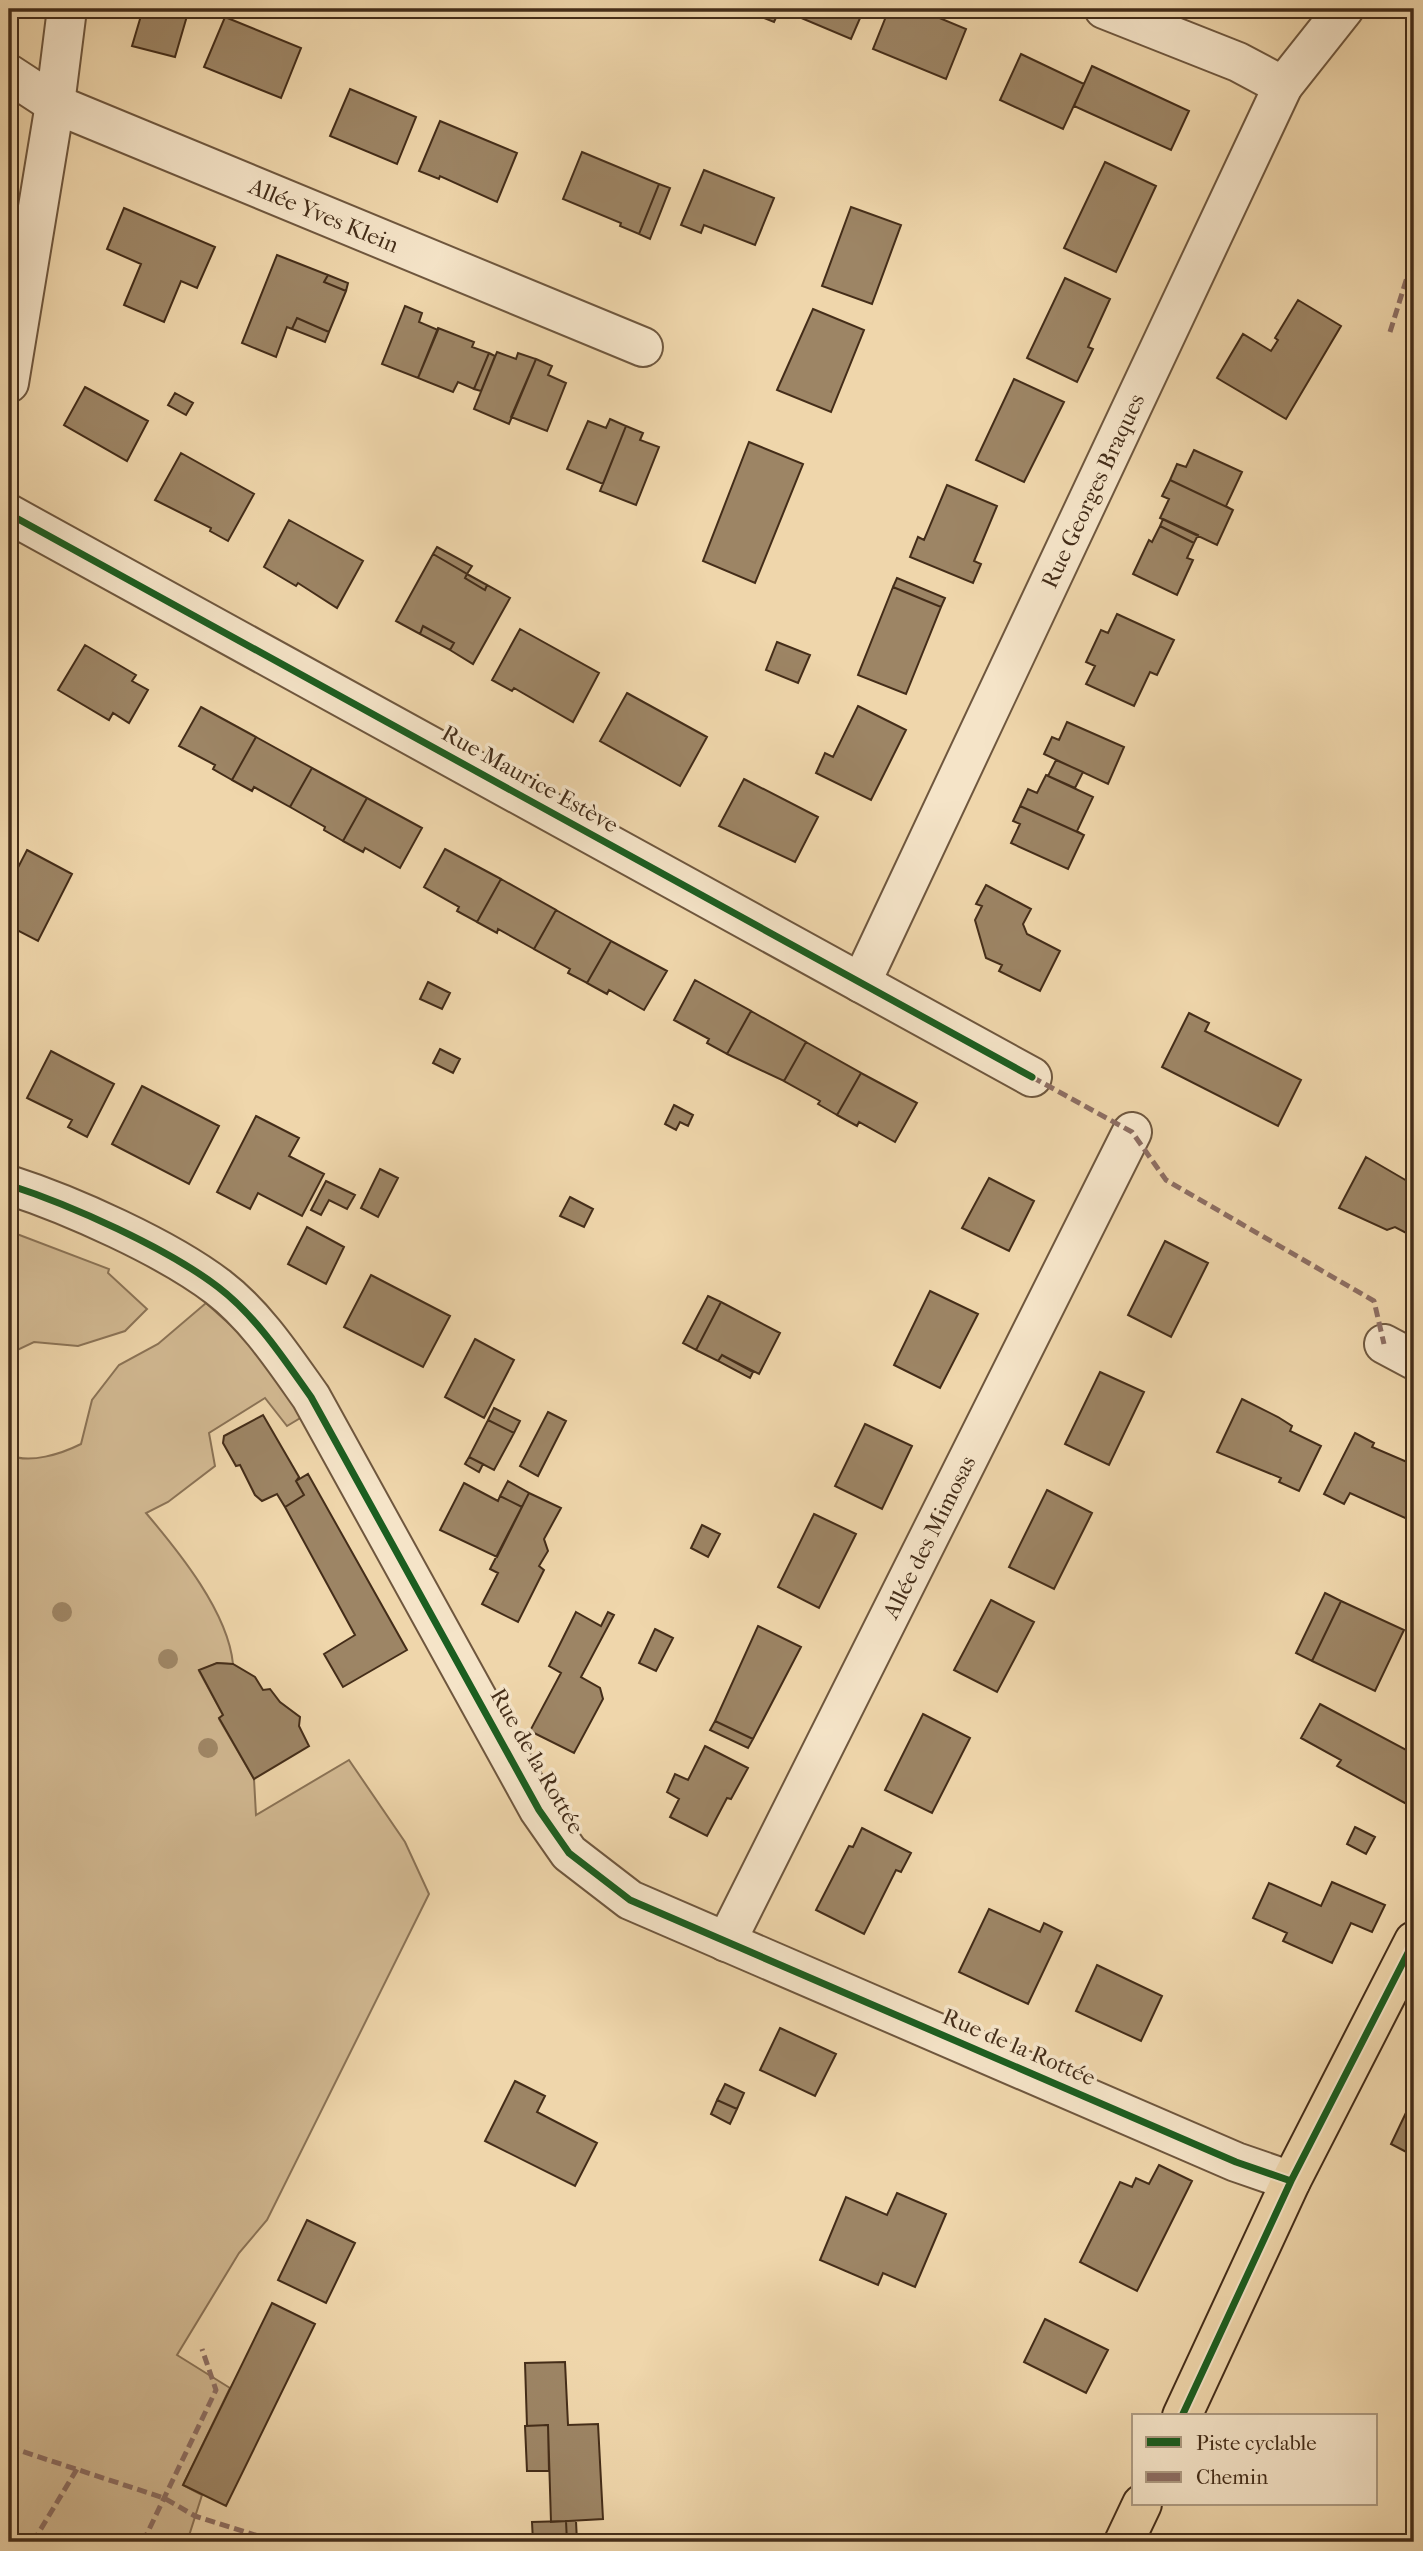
<svg xmlns="http://www.w3.org/2000/svg" width="1423" height="2551" font-family="'IM FELL French Canon',serif">
<style>
.green{fill:#d2b992;stroke:#8b7356;stroke-width:2}
.building{fill:#9d8565;stroke:#442d19;stroke-width:2}
.lines{fill:none;stroke-linecap:round;stroke-linejoin:round}
.minor-casing{stroke:#6f573e;stroke-width:42}
.major-casing{stroke:#442d19;stroke-width:42}
.minor{stroke:#f5e4c8;stroke-width:38}
.major{stroke:#efd6ab;stroke-width:38}
.quiet{stroke:#8d6e63;stroke-width:5;stroke-dasharray:10 5;stroke-linecap:butt}
.cycleway-casing{stroke:#f5e4c8;stroke-width:11}
.cycleway{stroke:#1b5e20;stroke-width:7}
.tree{fill:#a08868}
.labels{text-anchor:middle;dominant-baseline:central;stroke-width:7;stroke-linejoin:round;paint-order:stroke}
.street-label{font-size:23px;fill:#442d19;stroke:#f5e4c8}
</style>
<rect width="100%" height="100%" fill="#efd6ab"/>
<filter id="stains"><feTurbulence type="fractalNoise" baseFrequency=".00286" numOctaves="4"/><feColorMatrix values="0 0 0 0 .2 0 0 0 0 .09 0 0 0 0 .02 0 0 0 .5 -.17"/></filter>
<radialGradient id="worn" r=".72"><stop offset=".6" stop-color="#630" stop-opacity="0"/><stop offset="1" stop-color="#630" stop-opacity=".3"/></radialGradient>
<path class="green" d="M9,1231L109,1269L108,1273L147,1309L125,1331L78,1346L34,1342L9,1354Z
M206,1303L257,1349L302,1417L287,1426L265,1398L209,1433L215,1466L168,1502L146,1513C179,1552 228,1612 233,1664L217,1663L199,1671L223,1715L219,1719L254,1779L256,1815L349,1760L405,1842L429,1894L267,2220L239,2253L177,2355L230,2388L183,2485L202,2495L187,2542H9V1455C30,1464 61,1454 81,1444L92,1400L119,1365L158,1344Z"/>
<path class="building" d="M143,9H193L190,17L187,16L175,57L132,46Z
M742,9H780L774,22Z
M780,9H864L851,39Z
M889,9H918L966,29L946,79L873,49Z
M225,17L301,48L281,98L204,67Z
M1021,54L1084,84L1063,129L1000,100Z
M1092,66L1189,111L1171,150L1074,106Z
M350,89L416,117L397,164L330,136Z
M440,121L517,153L497,202L440,176L439,179L419,171Z
M582,152L659,184L639,234L620,226L621,223L563,199Z
M1105,162L1156,186L1116,272L1064,248Z
M704,170L774,198L755,245L704,225L701,233L681,225Z
M659,184L670,188L650,239L639,234Z
M851,207L901,225L872,304L822,286Z
M124,208L215,247L197,288L181,281L164,322L124,305L141,264L107,249Z
M277,255L328,275L324,282L346,291L329,332L297,318L292,329L287,327L276,357L242,343Z
M328,275L348,283L346,291L324,282Z
M1065,278L1110,299L1088,347L1093,349L1077,382L1027,358Z
M1298,300L1341,326L1286,419L1217,378L1243,334L1271,351L1278,340L1275,338Z
M405,306L422,313L419,322L438,330L418,378L382,364Z
M813,309L864,330L831,412L777,390Z
M297,318L329,332L325,342L292,329Z
M438,328L474,342L472,347L489,353L474,389L458,382L453,392L418,378Z
M497,352L516,359L518,353L536,359L509,424L474,409Z
M489,353L495,356L481,391L474,389Z
M536,359L552,366L548,375L566,383L547,431L511,417Z
M1014,379L1064,402L1024,482L976,460Z
M85,387L148,421L127,461L64,425Z
M175,393L193,403L186,415L168,405Z
M610,419L626,426L603,484L567,469L588,421L606,428Z
M626,426L643,433L640,440L659,447L636,505L600,491Z
M749,442L803,464L755,583L703,561Z
M1194,450L1242,472L1226,506L1233,510L1170,480L1177,464L1186,467Z
M181,453L254,494L228,541L210,531L211,528L155,500Z
M1170,480L1233,510L1217,545L1160,518L1169,499L1162,496Z
M947,485L997,506L974,561L981,564L973,583L910,557L918,537L924,540Z
M1163,519L1198,535L1194,543L1160,526Z
M289,520L363,561L337,608L298,583L296,586L264,567Z
M1160,526L1194,543L1187,558L1193,560L1177,595L1133,574L1149,540L1152,542Z
M437,547L472,566L467,574L433,554Z
M433,554L467,574L465,578L485,590L487,585L510,598L473,664L450,650L454,643L423,626L420,634L396,621Z
M467,574L487,585L485,590L465,578Z
M897,578L945,598L941,607L893,587Z
M893,587L941,607L906,694L858,675Z
M1117,614L1174,640L1157,675L1150,672L1134,706L1086,684L1095,666L1086,662L1101,630L1108,633Z
M423,626L454,643L450,650L420,634Z
M520,629L599,673L573,722L514,688L512,691L492,680Z
M777,642L810,655L798,683L766,670Z
M85,645L136,675L132,681L148,690L129,723L113,713L109,720L58,690Z
M627,693L707,737L680,786L600,741Z
M858,706L906,730L871,800L816,773L825,753L833,757Z
M201,707L256,737L232,780L213,769L215,765L179,746Z
M1067,722L1124,747L1108,784L1044,754L1052,737L1059,740Z
M256,737L312,768L290,807L254,787L252,791L232,780Z
M1056,760L1083,772L1075,788L1048,776Z
M312,768L367,798L343,841L324,830L325,827L290,807Z
M1046,775L1093,797L1077,831L1084,835L1020,806L1028,789L1037,793Z
M744,779L818,817L795,862L719,826Z
M367,798L422,828L400,868L365,848L363,852L343,841Z
M1020,806L1084,835L1068,869L1011,843L1020,824L1013,821Z
M445,849L501,879L477,922L457,911L459,907L424,887Z
M27,850L72,874L38,941L9,926V885Z
M501,879L556,910L534,949L498,929L497,933L477,922Z
M986,885L1031,909L1023,924L1027,934L1060,951L1040,991L999,971L1002,965L986,958L975,920L982,906L976,904Z
M556,910L611,941L587,983L568,973L570,969L534,949Z
M611,941L667,971L644,1010L609,990L607,994L587,983Z
M695,980L751,1011L727,1054L707,1043L709,1039L674,1020Z
M428,982L450,993L442,1009L420,999Z
M751,1011L806,1042L784,1081L727,1054Z
M1189,1013L1209,1023L1205,1031L1301,1080L1278,1126L1162,1067Z
M806,1042L861,1073L837,1115L818,1104L820,1101L784,1081Z
M440,1049L460,1059L453,1073L433,1063Z
M51,1051L114,1084L87,1137L68,1127L72,1120L27,1098Z
M861,1073L917,1103L895,1142L859,1122L857,1126L837,1115Z
M142,1086L219,1126L189,1184L112,1144Z
M674,1105L693,1115L688,1126L680,1122L676,1130L665,1124Z
M256,1116L299,1138L289,1156L324,1174L302,1216L258,1193L250,1209L217,1192Z
M1366,1157L1414,1185V1237L1395,1227L1387,1230L1339,1208Z
M380,1169L398,1178L378,1217L361,1208Z
M989,1178L1034,1201L1009,1251L962,1228Z
M326,1181L355,1195L347,1209L329,1200L321,1215L311,1210Z
M570,1197L593,1209L584,1227L560,1216Z
M307,1227L344,1247L326,1284L288,1264Z
M1165,1241L1208,1263L1171,1337L1128,1315Z
M371,1275L450,1316L423,1367L344,1327Z
M930,1291L978,1314L940,1388L894,1365Z
M708,1296L721,1302L696,1350L683,1343Z
M721,1302L780,1333L759,1374L722,1355L718,1361L696,1350Z
M475,1339L514,1360L484,1418L445,1397Z
M722,1355L753,1372L750,1378L718,1361Z
M1100,1372L1144,1392L1109,1465L1065,1444Z
M1242,1399L1278,1417L1292,1426L1290,1431L1321,1446L1299,1491L1279,1482L1281,1478L1217,1452Z
M494,1408L520,1421L514,1433L488,1420Z
M548,1412L566,1421L538,1476L520,1466Z
M263,1415L299,1477L296,1481L304,1495L285,1507L277,1494L262,1501L255,1495L240,1465L236,1466L223,1443L224,1436Z
M488,1420L514,1433L494,1470L469,1457Z
M865,1424L912,1446L882,1509L835,1486Z
M1355,1433L1374,1443L1372,1447L1414,1465V1522L1350,1493L1344,1504L1324,1494Z
M469,1457L483,1464L479,1472L465,1464Z
M308,1474L407,1650L343,1687L324,1654L355,1635L285,1507L304,1495L296,1481Z
M508,1481L529,1493L522,1507L500,1496Z
M464,1483L498,1501L500,1496L522,1507L497,1557L440,1530Z
M1047,1490L1092,1513L1054,1589L1009,1567Z
M529,1493L561,1508L544,1539L548,1551L539,1566L544,1570L518,1622L482,1604L498,1573L490,1569Z
M814,1514L856,1534L819,1608L778,1587Z
M702,1525L720,1534L708,1557L691,1548Z
M1325,1593L1341,1601L1312,1661L1296,1653Z
M991,1600L1034,1622L997,1692L954,1670Z
M1341,1601L1404,1630L1375,1691L1312,1661Z
M576,1612L601,1626L608,1612L614,1615L581,1677L600,1688L603,1699L574,1753L530,1731L561,1673L549,1666Z
M758,1626L801,1647L753,1739L715,1721Z
M655,1629L673,1638L656,1671L639,1663Z
M217,1663L233,1664L255,1677L263,1690L270,1689L280,1702L300,1717L299,1726L309,1746L254,1779L219,1718L223,1715L199,1670Z
M1320,1704L1414,1754V1808L1337,1766L1341,1760L1301,1738Z
M923,1714L970,1738L932,1813L885,1790Z
M715,1721L753,1739L748,1748L710,1730Z
M705,1746L748,1768L731,1799L727,1798L707,1836L670,1817L679,1799L667,1792L675,1774L688,1780Z
M1355,1827L1375,1837L1366,1854L1347,1844Z
M862,1828L911,1853L901,1872L896,1870L864,1934L816,1910L849,1846L853,1847Z
M1332,1882L1385,1905L1372,1932L1351,1923L1332,1963L1283,1941L1287,1933L1253,1918L1269,1883L1321,1906Z
M989,1909L1040,1932L1044,1923L1062,1932L1028,2004L959,1972Z
M1097,1965L1162,1996L1141,2041L1076,2011Z
M780,2028L836,2054L815,2096L760,2070Z
M515,2081L545,2096L537,2112L597,2143L575,2186L485,2141Z
M725,2084L744,2093L737,2109L717,2100Z
M1414,2096V2156L1391,2144Z
M717,2100L737,2109L730,2124L711,2114Z
M1159,2165L1192,2181L1137,2291L1080,2262L1120,2182L1132,2187L1136,2178L1149,2184Z
M897,2193L946,2214L915,2287L883,2273L878,2285L820,2260L846,2197L887,2215Z
M307,2220L355,2243L326,2303L278,2280Z
M272,2303L315,2324L226,2506L183,2485Z
M1045,2319L1108,2350L1086,2393L1024,2362Z
M565,2362L568,2425L598,2424L603,2519L551,2522L548,2425L527,2426L525,2363Z
M548,2425L549,2471H527L525,2426Z
M566,2521H576L577,2542H567Z
M566,2521L567,2542H533L532,2522Z"/>
<g class="lines">
<g class="minor-casing">
<g id="minor">
<path d="M1104,9L1238,62L1283,86"/>
<path id="s1" d="M9,74L55,104L643,347"/>
<path d="M9,383L55,104L67,9"/>
<path d="M9,514L1032,1077"/>
<path id="s2" d="M861,983L1283,86L1344,9"/>
<path d="M9,1185C71,1205 167,1248 218,1287C256,1316 284,1359 311,1397L539,1810L569,1853L630,1900L1236,2162L1291,2181"/>
<path d="M1384,1344L1414,1360"/>
<path id="s3" d="M726,1942L1132,1132"/>
</g>
</g>
<g class="major-casing">
<path id="major" d="M1182,2416L1291,2181L1414,1941
M1124,2542L1142,2504"/>
</g>
<use href="#minor" class="minor"/>
<use href="#major" class="major"/>
<path class="quiet" d="M1390,332L1414,255
M1032,1077L1132,1132L1166,1180L1374,1301L1384,1344
M9,2447L164,2498L195,2516L277,2542
M33,2542L77,2469
M143,2542L216,2390L202,2349"/>
<g class="cycleway-casing">
<path id="cycleway" d="M9,514L1032,1077
M9,1185C71,1205 167,1248 218,1287C256,1316 284,1359 311,1397L539,1810L569,1853L630,1900L1236,2162L1291,2181
M1182,2416L1291,2181L1414,1941"/>
</g>
<use href="#cycleway" class="cycleway"/>
</g>
<g class="tree">
<circle cx="62" cy="1612" r="10"/>
<circle cx="168" cy="1659" r="10"/>
<circle cx="208" cy="1748" r="10"/>
</g>
<g class="labels">
<g class="street-label">
<text stroke="none"><textPath href="#s1" startOffset="346">Allée Yves Klein</textPath></text>
<text stroke="none"><textPath href="#s2" startOffset="544">Rue Georges Braques</textPath></text>
<text transform="translate(530 779) rotate(29)">Rue Maurice Estève</text>
<text stroke="none"><textPath href="#s3" startOffset="453">Allée des Mimosas</textPath></text>
<text transform="translate(537 1761) rotate(60)">Rue de la Rottée</text>
<text transform="translate(1019 2047) rotate(23)">Rue de la Rottée</text>
</g>
</g>
<rect width="1423" height="2551" fill="none" stroke="#efd6ab" stroke-width="35"/>
<rect x="10" y="10" width="1402" height="2530" fill="none" stroke="#442d19" stroke-width="3.5"/>
<rect x="18" y="18" width="1388" height="2516" fill="none" stroke="#442d19" stroke-width="2"/>
<rect x="1132" y="2414" width="245" height="91" fill="#f5e4c8" stroke="#ae9b82" stroke-width="2"/>
<rect x="1146" y="2437" width="35" height="10" fill="#1b5e20" stroke="#ae9b82" stroke-width="2"/>
<text x="1196" y="2450" font-size="21" fill="#442d19">Piste cyclable</text>
<rect x="1146" y="2472" width="35" height="10" fill="#8d6e63" stroke="#ae9b82" stroke-width="2"/>
<text x="1196" y="2484" font-size="21" fill="#442d19">Chemin</text>
<rect width="100%" height="100%" filter="url(#stains)"/>
<rect width="100%" height="100%" fill="url(#worn)"/>
</svg>
